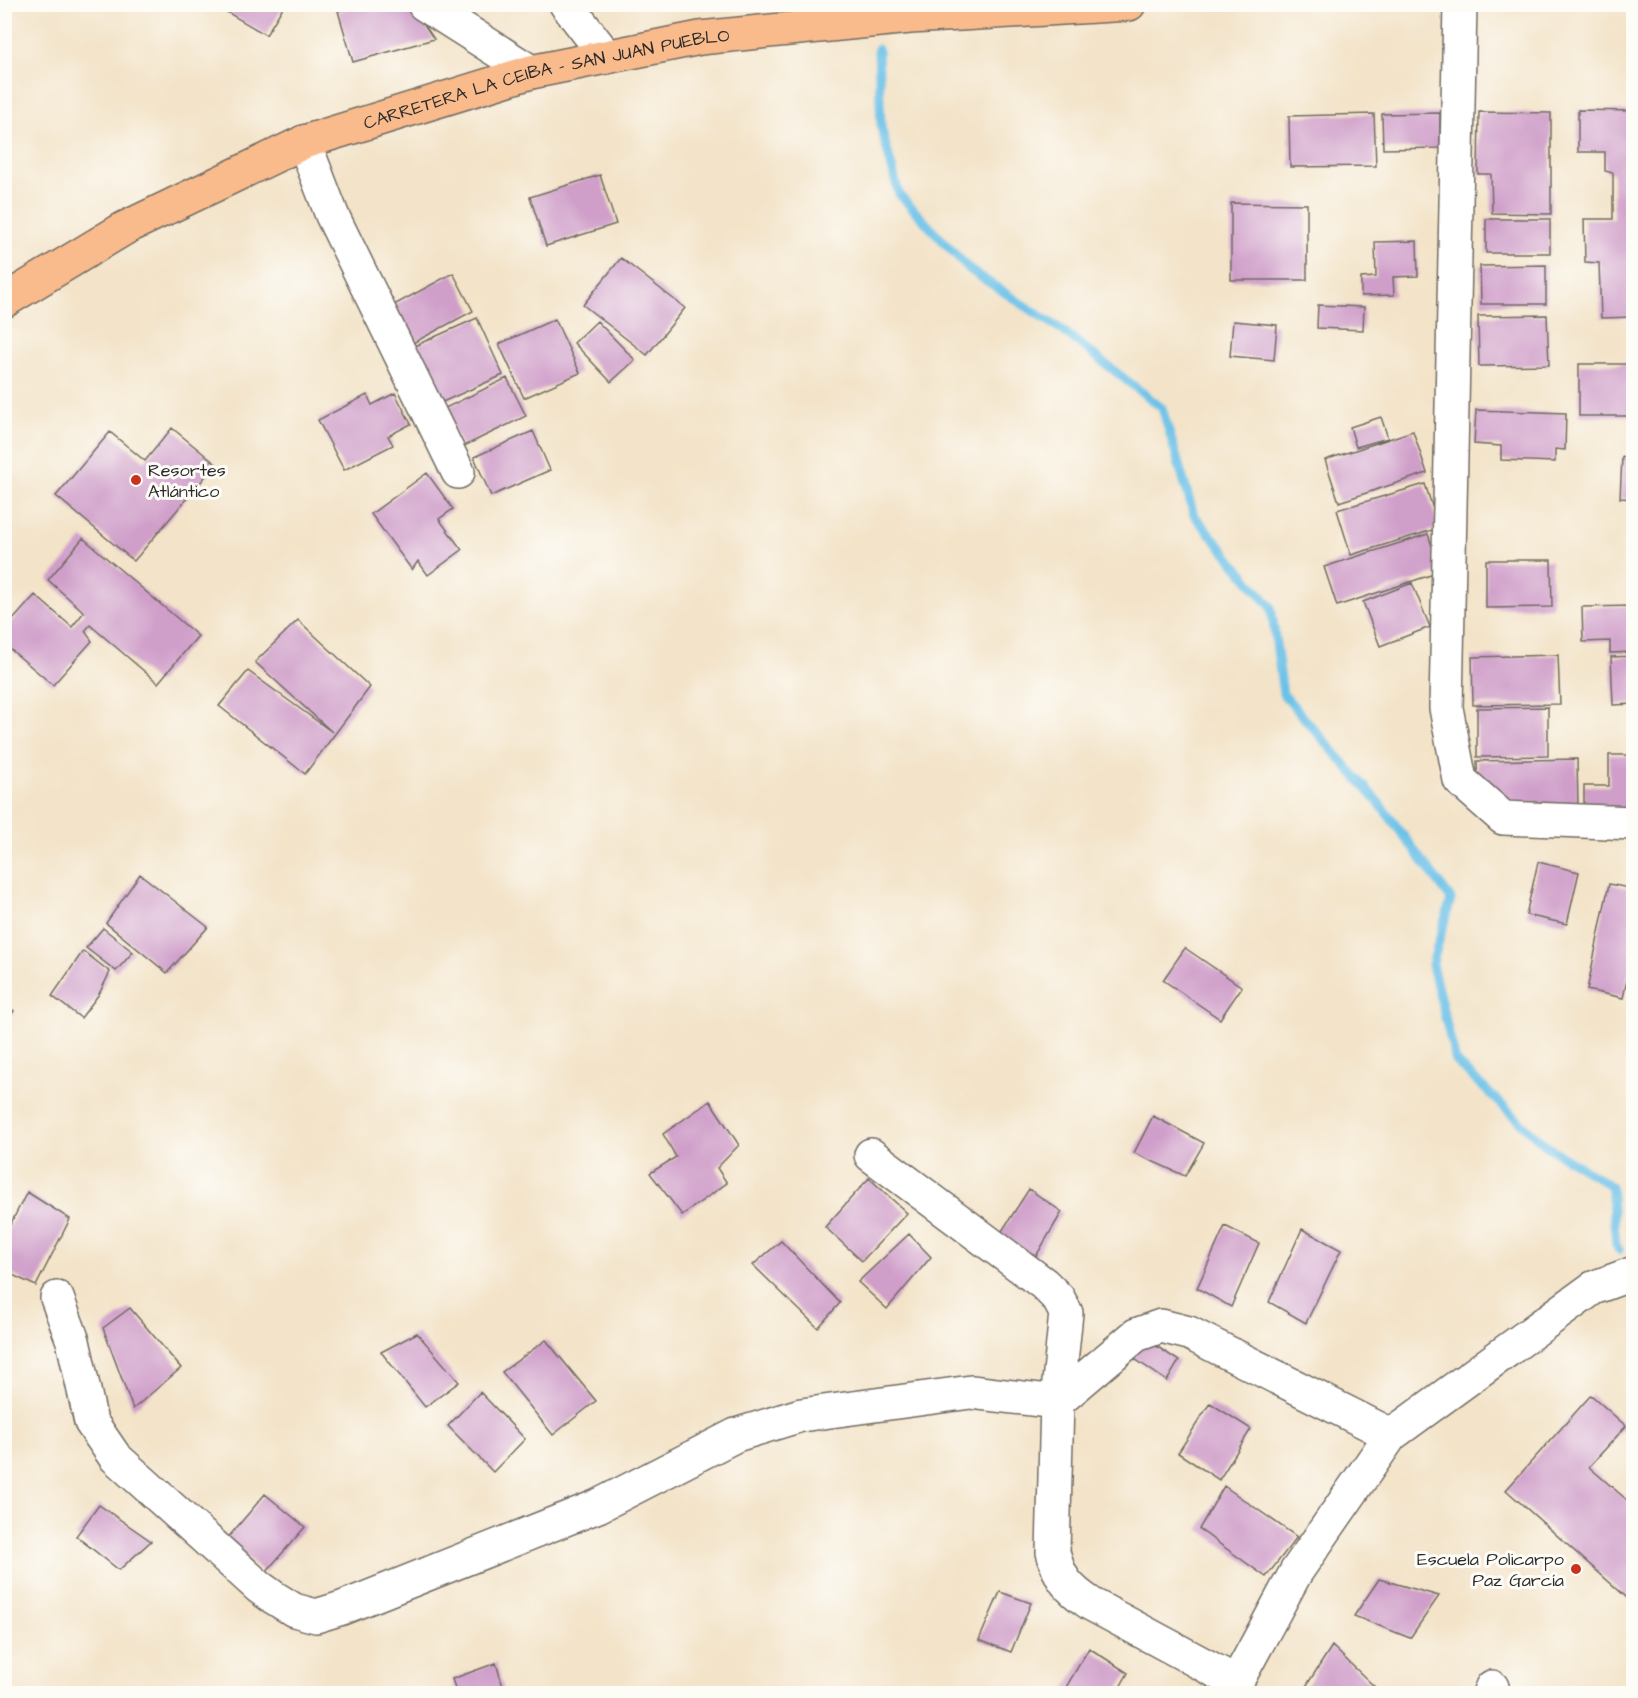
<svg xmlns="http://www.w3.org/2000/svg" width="1638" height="1698" font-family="'Architects Daughter',sans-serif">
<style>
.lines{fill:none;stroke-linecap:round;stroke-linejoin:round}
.stream{stroke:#6bc1e8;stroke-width:9}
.building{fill:#cf9ec9}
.minor-casing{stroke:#716b62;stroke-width:36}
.primary-casing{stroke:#716b62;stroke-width:36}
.minor{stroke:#fff;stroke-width:33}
.primary{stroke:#fabb8c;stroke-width:33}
.poi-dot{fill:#c8321e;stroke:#fdfcf7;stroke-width:2}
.labels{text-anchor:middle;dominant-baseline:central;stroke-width:6;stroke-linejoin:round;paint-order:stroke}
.street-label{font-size:18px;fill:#2b2b2b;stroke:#fdfcf7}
.poi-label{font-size:18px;fill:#2b2b2b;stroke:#fdfcf7;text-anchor:start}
</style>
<rect width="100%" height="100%" fill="#fdfcf7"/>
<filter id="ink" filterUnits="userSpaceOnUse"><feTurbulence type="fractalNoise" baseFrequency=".0167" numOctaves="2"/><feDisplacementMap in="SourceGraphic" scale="12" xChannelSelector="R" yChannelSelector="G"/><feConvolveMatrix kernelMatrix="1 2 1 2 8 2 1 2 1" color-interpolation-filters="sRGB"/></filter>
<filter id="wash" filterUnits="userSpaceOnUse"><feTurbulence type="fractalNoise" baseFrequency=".008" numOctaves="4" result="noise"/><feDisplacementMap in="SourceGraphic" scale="24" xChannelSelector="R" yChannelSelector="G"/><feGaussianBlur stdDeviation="1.35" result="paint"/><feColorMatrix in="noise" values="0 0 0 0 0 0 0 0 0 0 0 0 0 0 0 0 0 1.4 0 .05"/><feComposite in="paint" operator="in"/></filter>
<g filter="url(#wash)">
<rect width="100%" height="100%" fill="#f3e3c8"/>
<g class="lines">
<path class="stream" d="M878,49L881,127L899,194L970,270L1062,330L1162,408L1194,515L1271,607L1283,694L1379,803L1451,899L1432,965L1456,1062L1545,1145L1611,1186L1616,1245L1619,1250"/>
</g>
<g id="blocks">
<path class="building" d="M213,4H285L266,35Z
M362,4H401L417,14L434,39L353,62L338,11Z
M1578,110L1634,111V317L1601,318L1599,263L1585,262L1584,219H1613V173L1605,171V152H1578Z
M1479,112L1551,113V214L1492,213L1491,174H1478Z
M1440,113V148L1383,149L1382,114Z
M1374,114L1376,166L1290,167L1289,116Z
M600,175L616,224L546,246L530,197Z
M1231,203L1307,204V280H1231Z
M1486,219H1550V253H1486Z
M1417,241L1418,276L1393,277L1394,295L1361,296V278L1376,277L1375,242Z
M621,258L685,308L647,355L583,305Z
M1546,265V304H1481L1480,266Z
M453,273L473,311L413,343L392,306Z
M1318,305L1364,307L1363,330L1317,328Z
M1547,315L1549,365L1479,366L1478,316Z
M477,318L503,375L438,404L412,347Z
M555,319L580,373L524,398L499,344Z
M597,321L635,360L611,382L574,343Z
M1233,321L1277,325L1274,360L1230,356Z
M1579,364H1634V416H1579Z
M507,378L526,416L462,447L443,409Z
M395,393L411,424L388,436L393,445L344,470L318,420L367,395L372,405Z
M1476,410L1566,413L1565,450L1555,449V462L1501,460V446L1474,444Z
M1381,417L1388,438L1356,447L1350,427Z
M172,428L216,464L134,561L56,496L110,432L145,461Z
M533,431L550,470L491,496L474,457Z
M1413,431L1427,473L1339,502L1325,460Z
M1622,457L1634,458V499L1620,498Z
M427,473L453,509L439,519L462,550L428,575L418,561L412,570L371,514Z
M1425,484L1439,528L1351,555L1337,510Z
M1428,534L1440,572L1337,606L1324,567Z
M83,538L198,636L158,683L90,625L85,631L92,641L53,685L4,644V630L35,595L72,627L84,612L48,580Z
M1486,560H1551L1552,607L1486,608Z
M1412,583L1430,627L1380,646L1363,602Z
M1634,606V652L1610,653V641L1583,642L1582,607Z
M298,620L370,687L305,774L219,706L248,671L332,732L255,662Z
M1558,655L1560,704L1473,705L1472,657Z
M1634,656V704L1613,705L1611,657Z
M1548,707V756L1477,757V708Z
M1609,755H1634V810L1584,818V786H1609Z
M1577,759L1578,809L1478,812L1477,761Z
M1538,862L1579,872L1567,924L1526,915Z
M140,874L208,927L167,973L106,923Z
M1609,884L1634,889V950L1623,998L1587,990Z
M103,928L133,952L116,971L86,948Z
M1185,948L1242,987L1220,1019L1163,980Z
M83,951L110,972L99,994L81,1018L52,996Z
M4,1004L14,1011L4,1024Z
M710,1101L739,1145L717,1168L727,1183L682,1215L650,1173L676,1157L663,1134Z
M1153,1116L1204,1143L1185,1176L1134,1153Z
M869,1178L907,1213L862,1261L825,1227Z
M1029,1189L1062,1212L1032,1263L995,1242Z
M27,1192L70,1219L36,1286L4,1271V1237Z
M1225,1226L1259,1243L1231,1307L1197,1288Z
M1302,1229L1341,1250L1306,1323L1269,1302Z
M909,1234L931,1257L887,1309L858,1282Z
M781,1241L840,1303L818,1328L753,1265Z
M130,1308L181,1368L133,1409L103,1328Z
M417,1333L459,1382L425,1407L381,1352Z
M1144,1338L1179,1361L1167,1381L1132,1357Z
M546,1340L596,1401L553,1435L502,1372Z
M480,1392L525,1439L493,1472L448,1426Z
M1591,1395L1626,1426L1589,1467L1634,1506V1604L1506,1490Z
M1210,1403L1251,1429L1219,1480L1178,1453Z
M1224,1486L1297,1537L1266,1577L1199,1529Z
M265,1494L305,1527L265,1573L226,1540Z
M99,1505L151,1541L119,1570L76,1536Z
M1379,1579L1439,1596L1410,1638L1354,1616Z
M1000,1592L1031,1603L1011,1652L979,1640Z
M1332,1646L1377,1689L1373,1694H1301Z
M1089,1648L1128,1673L1116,1694H1062Z
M496,1663L505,1694H457L452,1679Z"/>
</g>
</g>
<g filter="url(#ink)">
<use href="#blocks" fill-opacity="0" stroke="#716b62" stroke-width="1.5"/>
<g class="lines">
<g class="minor-casing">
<path id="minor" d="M424,4L531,72
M566,4L607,57
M1460,4L1446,708L1460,780L1503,818L1634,823
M304,142L332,215L458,472
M871,1155L1044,1284L1058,1298L1066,1313L1057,1402L1053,1552C1059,1579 1069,1589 1091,1604L1236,1682
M57,1298L73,1341L91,1422L115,1457L259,1587L273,1597L294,1610L316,1616L342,1608L598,1506L736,1435L801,1415L971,1392L1057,1402L1136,1335L1161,1326L1189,1333L1391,1435
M1230,1694L1296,1572L1391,1435L1593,1288L1634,1273
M1489,1694L1492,1687"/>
</g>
<g class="primary-casing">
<g id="primary">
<path id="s1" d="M4,301L125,228L304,142L531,72L700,38L910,17L1129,4"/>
</g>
</g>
<use href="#minor" class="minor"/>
<use href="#primary" class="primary"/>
</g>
</g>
<g class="poi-dot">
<circle cx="136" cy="480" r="6"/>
<circle cx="1576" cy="1569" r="6"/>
</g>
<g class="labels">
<g class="street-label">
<text stroke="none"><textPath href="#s1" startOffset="591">CARRETERA LA CEIBA - SAN JUAN PUEBLO</textPath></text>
</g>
<g class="poi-label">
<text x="148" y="470">Resortes<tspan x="148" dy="21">Atlántico</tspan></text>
<text x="1564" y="1559" text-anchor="end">Escuela Policarpo<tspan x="1564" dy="21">Paz García</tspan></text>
</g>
</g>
<rect width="1638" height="1698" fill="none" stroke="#fdfcf7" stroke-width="24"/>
</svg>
